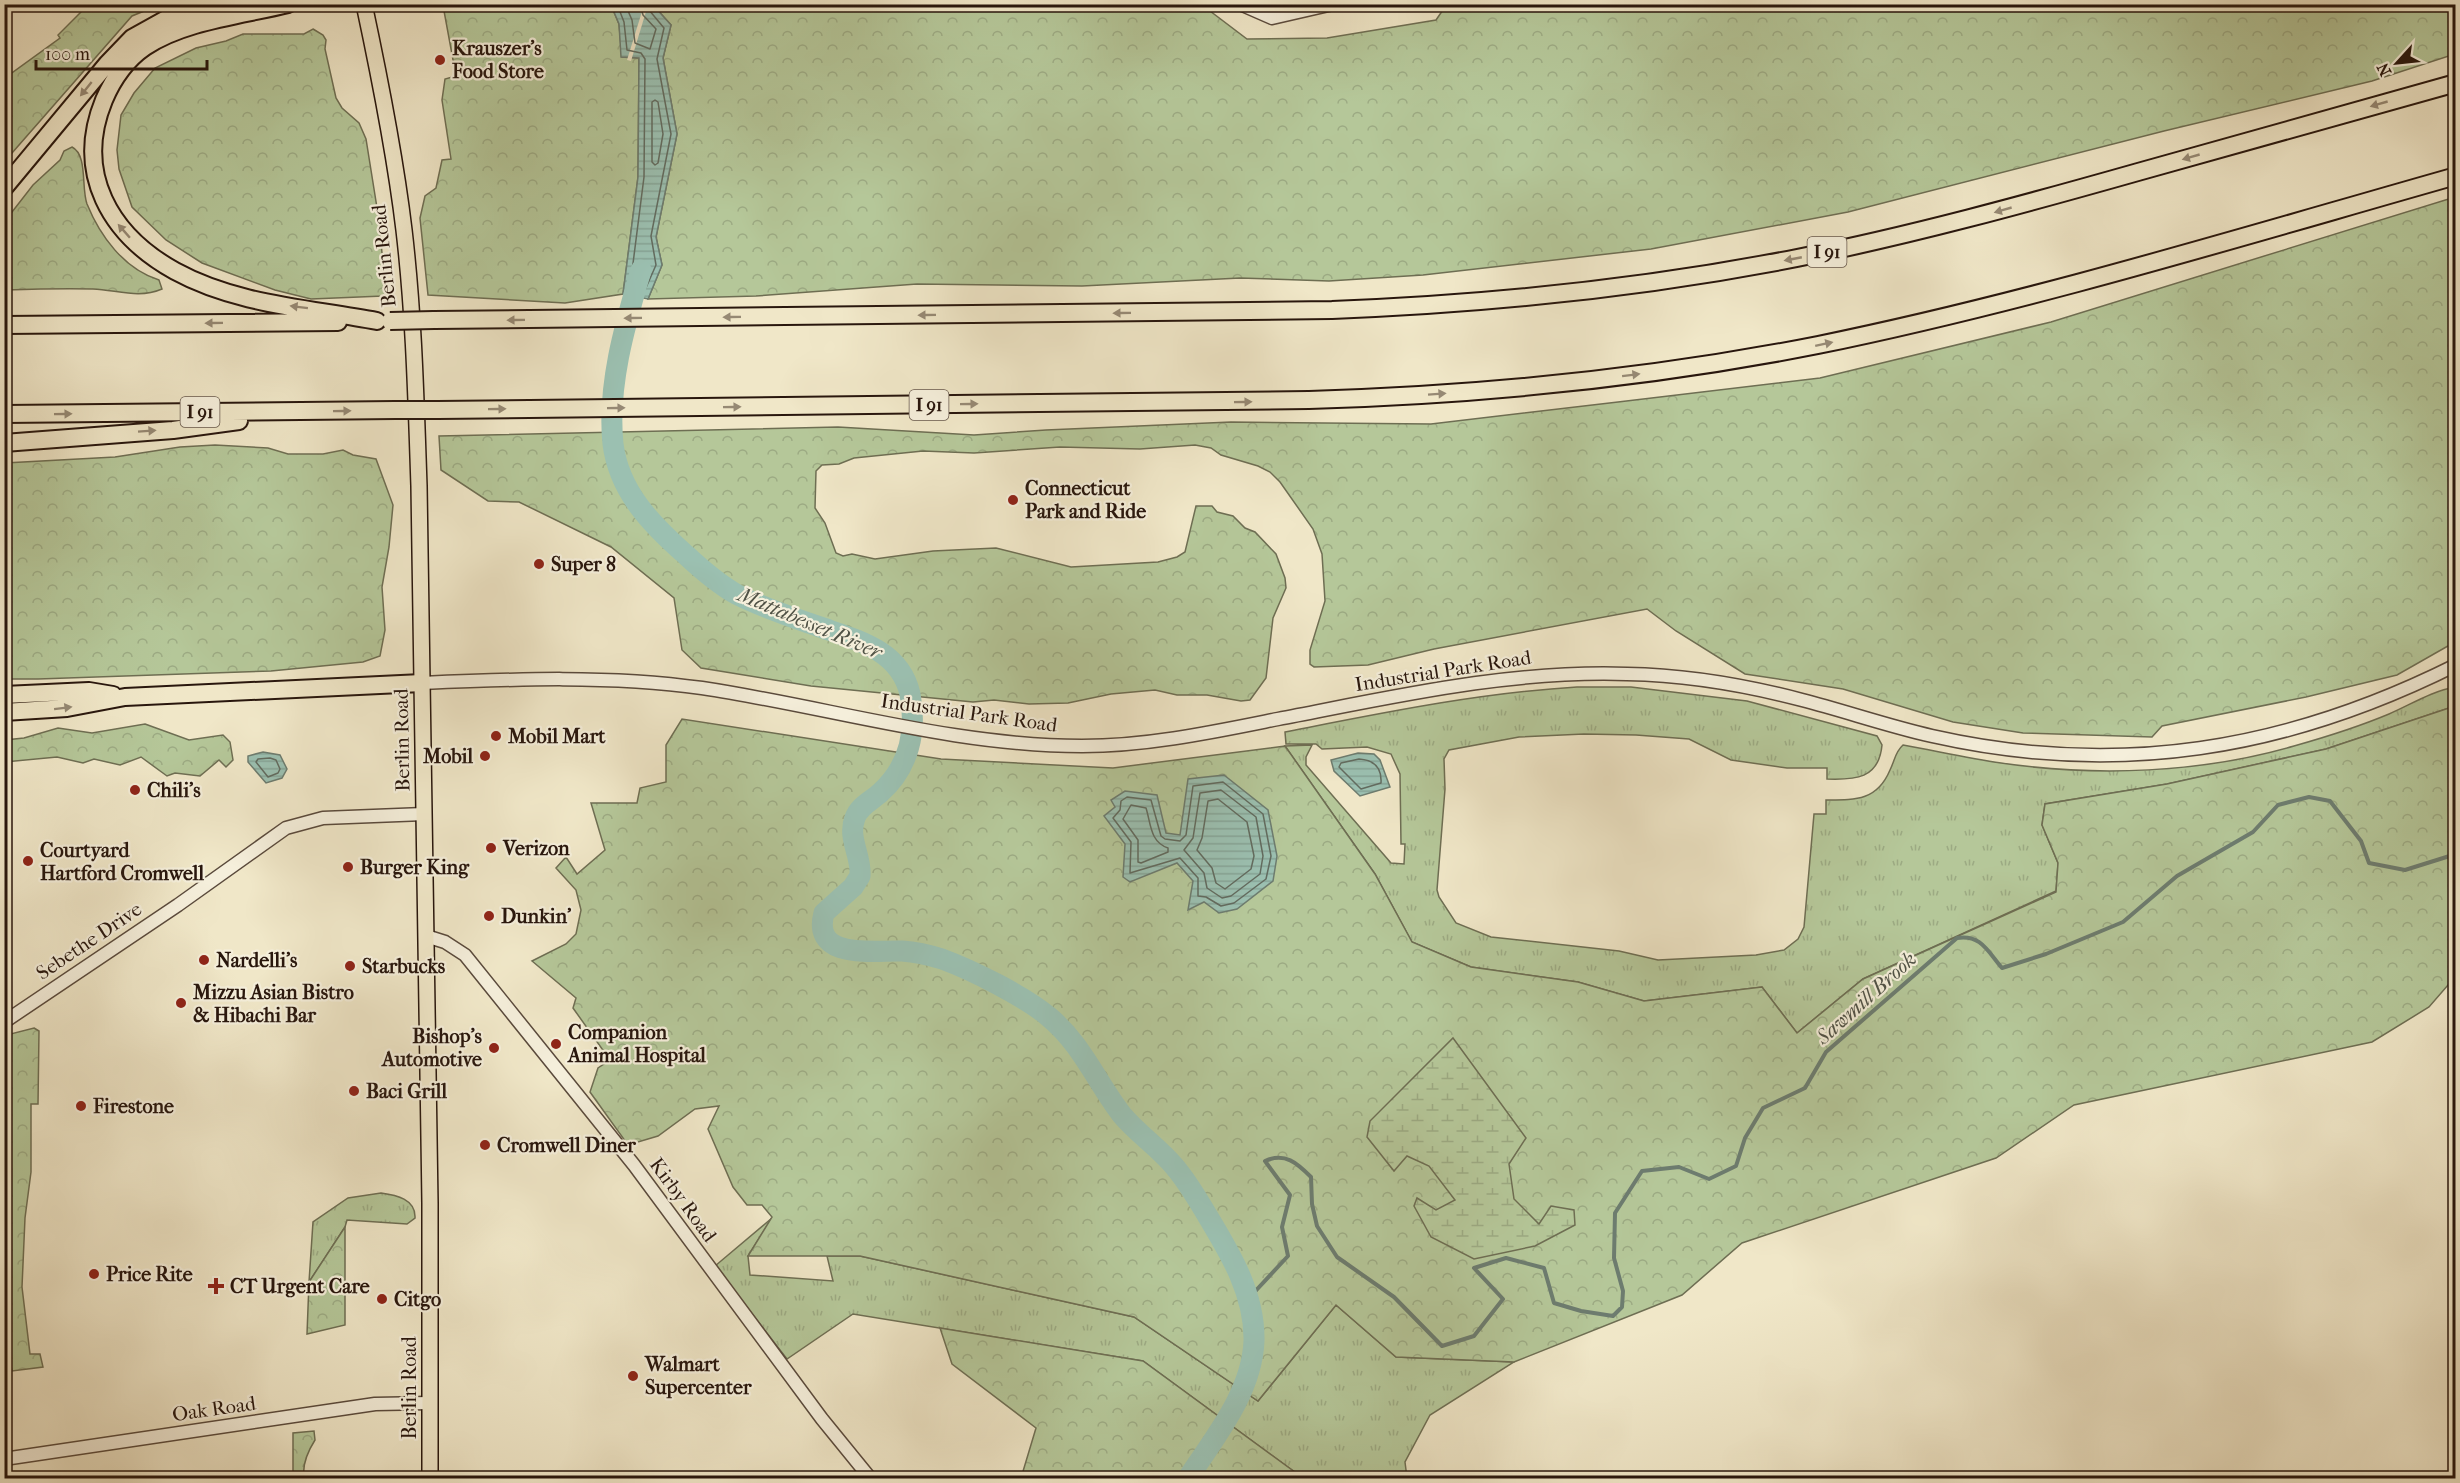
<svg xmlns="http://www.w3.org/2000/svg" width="2460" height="1483" font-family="'IM FELL French Canon',serif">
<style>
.grass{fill:url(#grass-tufts);stroke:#6e6e53;stroke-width:1.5}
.forest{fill:url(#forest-crowns);stroke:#6e6e53;stroke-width:1.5}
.wetland{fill:url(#wetland-marsh);stroke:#6e6e53;stroke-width:1.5}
.water{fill:url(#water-rules);stroke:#6d7c6f;stroke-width:1.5}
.pier{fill:#f0e7c8}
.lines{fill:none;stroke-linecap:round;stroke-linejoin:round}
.shore{stroke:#626b5f;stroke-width:1.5}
.stream{stroke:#6d7c6f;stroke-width:4}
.river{stroke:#9bc0b1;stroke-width:21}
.minor-casing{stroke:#5a4a3c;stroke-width:15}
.major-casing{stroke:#28160d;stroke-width:18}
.highway-casing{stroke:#28160d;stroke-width:20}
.minor{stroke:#f5efdb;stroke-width:12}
.major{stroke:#f0e7c8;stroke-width:15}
.highway{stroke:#f0e7c8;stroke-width:16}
.highway-bridge-casing{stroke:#28160d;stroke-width:20;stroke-linecap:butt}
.highway-bridge{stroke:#f0e7c8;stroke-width:16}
.oneway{fill:#968974}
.poi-dot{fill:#8f2418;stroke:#f5efdb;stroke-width:2}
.labels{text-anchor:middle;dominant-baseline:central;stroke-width:4.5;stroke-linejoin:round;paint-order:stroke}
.shield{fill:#f5efdb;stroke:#66574b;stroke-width:1.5}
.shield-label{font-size:18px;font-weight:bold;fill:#28160d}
.poi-label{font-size:20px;font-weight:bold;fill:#28160d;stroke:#f5efdb;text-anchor:start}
.street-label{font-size:20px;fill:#28160d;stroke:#f5efdb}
.water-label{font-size:21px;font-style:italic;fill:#505246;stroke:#f5efdb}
</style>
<defs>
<pattern id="grass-tufts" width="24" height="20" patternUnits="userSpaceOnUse" patternTransform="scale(1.5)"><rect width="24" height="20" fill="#b5c799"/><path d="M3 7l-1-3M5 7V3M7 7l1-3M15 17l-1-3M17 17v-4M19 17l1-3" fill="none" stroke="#9caa83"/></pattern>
<pattern id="forest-crowns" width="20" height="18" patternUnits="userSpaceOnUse" patternTransform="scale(1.5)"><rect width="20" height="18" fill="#b5c799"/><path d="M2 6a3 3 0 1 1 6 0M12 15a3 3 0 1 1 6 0" fill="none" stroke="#9caa83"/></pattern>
<pattern id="wetland-marsh" width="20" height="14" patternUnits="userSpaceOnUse" patternTransform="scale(1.5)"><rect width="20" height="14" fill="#b5c799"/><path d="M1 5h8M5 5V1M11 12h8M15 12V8" fill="none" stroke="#9caa83"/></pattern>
<pattern id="water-rules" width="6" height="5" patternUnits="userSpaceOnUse" patternTransform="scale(1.5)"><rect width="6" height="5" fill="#9bc0b1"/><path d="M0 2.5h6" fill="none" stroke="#86a497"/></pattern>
</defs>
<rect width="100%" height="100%" fill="#f0e7c8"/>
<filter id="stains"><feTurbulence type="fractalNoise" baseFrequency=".00333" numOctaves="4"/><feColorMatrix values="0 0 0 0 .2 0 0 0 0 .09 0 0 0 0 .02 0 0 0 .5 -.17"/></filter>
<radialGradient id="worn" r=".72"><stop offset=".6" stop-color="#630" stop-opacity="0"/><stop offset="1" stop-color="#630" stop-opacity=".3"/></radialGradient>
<path class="grass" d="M1577,687H1631L1747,701L1877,736L1882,745C1879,779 1855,780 1827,779V768H1787L1731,760L1689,739L1636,735L1584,734L1519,737L1449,750L1444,759L1445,789L1437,890L1439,897L1456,923L1491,937L1619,951L1658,960L1756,955L1784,950L1798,939L1804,927L1814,814H1826V800C1855,800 1877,801 1890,770C1895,760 1895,752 1903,745C1936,751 1969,758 2001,763C2097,777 2201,773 2294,746C2326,737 2358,727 2389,714C2410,705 2432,691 2455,687V706L2326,749L2167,784L2045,804L2042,825L2058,863L2056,891L1863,979L1797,1033L1762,987L1644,1001L1578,982L1471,967L1412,942L1375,874L1285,746L1312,745L1306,757V765L1391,863L1404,864L1405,844H1401L1400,774L1391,754L1367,747L1322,749L1316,744H1286L1285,732C1382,713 1478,693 1577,687Z
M381,1193C396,1195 416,1199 415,1218L407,1224L347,1220L345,1227L309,1282L313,1222L348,1198Z
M772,1218L748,1256L750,1275L833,1281L827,1256H860L1134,1317L1258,1401L1336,1305L1396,1357L1514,1362L1430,1415L1405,1462L1407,1478H1303L1143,1361L853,1314L787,1359L715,1266Z"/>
<path class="forest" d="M1447,4L2455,5V54L2372,81L2164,131L1848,212L1651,249L1423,275L1329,281L1240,278L1082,286L917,284L756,296L648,299L662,265L656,237L677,134L663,58L671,25L653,5H1202L1247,39L1327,38L1436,20Z
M88,5H159L132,16L5,161V78L60,38L58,35Z
M445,5H611L619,24L622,57L639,58L638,177L623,294L565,303L428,295L420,218L425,196L436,188L442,160L451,159L442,100L445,79L456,76L444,11Z
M313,29L323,35L326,40L325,49L336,98L342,108L359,123L366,139L378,214L386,292L383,296L311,299L275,290L202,263L166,240L132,207L119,169L117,150L121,115L134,93L155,68L196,48L226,41L243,34H304Z
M72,147C88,155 81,188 87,204C100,236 124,269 159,280L162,289C139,299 117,290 93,289C64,288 34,289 5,290V221L33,185L60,160L64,151Z
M2455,197V642L2397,675L2306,697L2162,726L2152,737L2023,733L1953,722L1843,689L1745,674L1676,631L1647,609L1434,649L1368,665L1314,667L1310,664V650L1325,601L1322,554L1313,529L1280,482L1270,472L1258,466L1221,455L1211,448L1195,445L1140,449L1060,447L974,453L923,451L854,458L839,464L822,465L816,471L815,508L825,523L836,553L843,556L852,554L875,559L933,551L996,548L1071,567L1158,562L1177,557L1185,552L1196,506H1212L1217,512L1233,516L1245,528L1255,532L1276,554L1285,578L1286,588L1273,618L1266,678L1250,700L1241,701L1207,695H1177L1155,690L1111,694L1068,703L1029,704L994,700L973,702L811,686L701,668L682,650L674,598L611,547L519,502L488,501L441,470L439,436L838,427L974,435L1046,430L1231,422L1431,424L1618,402L1820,378L2051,322Z
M215,445L268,448L288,454H323L343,450L353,455L376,459L393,505L389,547L382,587L385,630L380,656L363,662L271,671L38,679H5V463L115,457L180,447Z
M2455,706V977L2429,1007L2372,1042L2074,1105L1996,1158L1742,1243L1682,1295L1514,1362L1396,1357L1336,1305L1258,1401L1134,1317L860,1256H748L772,1217L762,1205H747L733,1187L708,1129L719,1106L695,1109L658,1136L628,1145L590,1092L598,1068L610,1060L573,1008L576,998L532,961L566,944L576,934L581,910L576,890L556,868L566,857L577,874L605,850L591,803H637L640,788L666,782V745L682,719L941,759L1113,768L1285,746L1375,874L1412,942L1471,967L1578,982L1644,1001L1762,987L1797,1033L1863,979L2056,892L2058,863L2042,825L2045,804L2167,784L2326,749Z
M145,724L189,740L223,735L230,742L233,760L226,767L219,760L200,776L175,773L167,776L141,757L120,765L94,759L83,763L57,757L5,762V740L24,738L58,728L92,733Z
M34,1028L39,1031L38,1104H31V1172L25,1218L22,1287L30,1354H40L43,1367L12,1371L4,1328L5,1032L7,1035Z
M345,1227V1325L307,1334L309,1282Z
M940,1328L1143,1361L1303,1478H1021L1036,1428L952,1364Z
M314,1431L315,1440C308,1451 302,1465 304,1478H293V1433Z"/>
<path class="wetland" d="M1453,1038L1526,1138L1509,1164L1514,1199L1539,1224L1551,1206L1574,1210L1575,1225L1535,1246L1474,1259L1431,1237L1414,1206L1417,1198L1436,1210L1455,1200L1429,1166L1407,1156L1394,1171L1367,1137L1370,1121Z"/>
<path class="water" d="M611,5H653L671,25L663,58L677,134L656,237L662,265L648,299L623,294L638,177L639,58L621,57L619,24Z
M263,752L280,755L287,769L282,778L266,783L248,762V756Z
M1358,753L1374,754L1380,760L1390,787L1360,796L1334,771L1331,760Z
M1224,775L1268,810L1277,856L1273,881L1237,909L1219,913L1204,902L1188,910L1193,881L1177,863L1130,882L1123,877L1125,844L1104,816L1115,807L1111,800L1125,791L1157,795L1166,833L1180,835L1188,779Z"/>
<path class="pier" d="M644,5H648L631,61L627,60Z"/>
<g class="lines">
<path class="shore" d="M617,4L624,22L627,50L641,53L645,59L644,177L630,287L632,289L642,292L645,290L656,265L651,236L671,134L657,59L664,28L649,10L648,4
M625,4L632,20L635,43L650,49L656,29L643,15L640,4
M655,100L658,102L663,134L658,163L655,165L652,162V102Z
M270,758L276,760L280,769L278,773L268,777L256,762L258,759Z
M1359,759C1374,760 1382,768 1381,783L1361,789L1339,767L1341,763Z
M1223,782L1263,814L1271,856L1266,879L1234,903L1221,906L1206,897L1198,896V878L1180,858L1130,873L1131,842L1113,818L1120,810L1121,801L1127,797L1151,800L1161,836L1165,839L1180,841L1186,835L1193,786Z
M1221,790L1256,817L1263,856L1260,874L1231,896L1222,898L1207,888L1204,873L1184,850L1193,838L1200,793Z
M1218,799L1247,822L1254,856L1251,869L1225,889L1216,883L1212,868L1197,850L1202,838L1208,801Z
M1131,805L1146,808C1151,824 1150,842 1168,848V852L1141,863L1138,862V840L1123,819Z"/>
<path class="stream" d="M1248,1299L1288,1256L1282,1227L1290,1195L1265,1161C1285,1152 1297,1163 1311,1177L1312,1204L1317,1226L1337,1257L1394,1297L1442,1346L1474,1336L1503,1299L1474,1268L1506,1258L1544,1268L1554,1303L1581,1311L1613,1316L1622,1307L1623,1291L1614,1258L1615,1213L1642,1171L1679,1167L1709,1179L1736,1166L1745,1138L1763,1108L1805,1088L1826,1052L1957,938C1981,934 1988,952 2002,968L2046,954L2123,922L2177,876L2253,832L2278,805L2309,797L2330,801L2361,841L2369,863L2405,870L2456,854"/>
<path class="river" d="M641,270C625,325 607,386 613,444C619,492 652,525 686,555C702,570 717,583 736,594C763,608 792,617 820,627C857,640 900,650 910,694C917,732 909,767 880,793C871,801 859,806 855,818C847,838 862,856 860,876L853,887L824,913C811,961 876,950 902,951C915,952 929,955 942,959C972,970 1026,997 1049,1017C1082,1044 1097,1083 1122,1115C1138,1134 1158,1147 1174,1166C1187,1181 1197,1198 1207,1215C1230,1253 1255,1294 1254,1341C1252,1392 1215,1437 1188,1478"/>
<g class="minor-casing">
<path id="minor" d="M1240,4L1272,18L1333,4
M422,683C516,679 609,675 702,688C828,707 954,746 1082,746C1148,746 1213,732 1278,719C1393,697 1508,670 1627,674C1686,675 1745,685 1802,700C1845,711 1888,726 1932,736C2118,778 2286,750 2456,665
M426,936L445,942L465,955L634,1165L822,1419L870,1478
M4,1022L178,905L286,828L323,818L424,814
M4,1459L375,1404L429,1403"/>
</g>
<g class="major-casing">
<path id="major" d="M364,4C380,79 395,154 404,230C414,315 416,400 419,486L430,1203V1478"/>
</g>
<g class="highway-casing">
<path id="highway" d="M288,4C244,15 183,21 145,47C126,60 113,79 104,100C74,173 110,235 175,271C237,305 309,308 377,321
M4,188L107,64L132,38L168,18L220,4
M434,320L1332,310C1488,304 1644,288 1797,258C1912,235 2025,204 2138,172C2244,142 2350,112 2456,83
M4,325L338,322
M438,410L1309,400C1480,395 1651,378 1818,345C2033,301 2244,236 2456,176
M4,414L395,410
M4,443L173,430L239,421
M4,695L89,691L113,695
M4,712L67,708L125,697L422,683"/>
</g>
<use href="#minor" class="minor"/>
<use href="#major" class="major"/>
<use href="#highway" class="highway"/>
<g class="highway-bridge-casing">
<path id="highway-bridge" d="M390,321L434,320
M395,410H438"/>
</g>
<use href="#highway-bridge" class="highway-bridge"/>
</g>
<defs><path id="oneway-solid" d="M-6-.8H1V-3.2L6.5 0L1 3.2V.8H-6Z" transform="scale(1.5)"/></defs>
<g class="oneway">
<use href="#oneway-solid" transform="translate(86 89) rotate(129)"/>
<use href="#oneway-solid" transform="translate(2379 104) rotate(164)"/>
<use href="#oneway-solid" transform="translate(2191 157) rotate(164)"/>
<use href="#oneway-solid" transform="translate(2003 210) rotate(164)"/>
<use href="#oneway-solid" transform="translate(124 231) rotate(-131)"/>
<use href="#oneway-solid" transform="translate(1793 259) rotate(169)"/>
<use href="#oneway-solid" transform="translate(299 307) rotate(-173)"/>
<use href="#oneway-solid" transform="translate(1122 313) rotate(179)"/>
<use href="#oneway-solid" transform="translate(927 315) rotate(179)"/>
<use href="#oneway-solid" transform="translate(732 317) rotate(179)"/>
<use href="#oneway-solid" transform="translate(633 318) rotate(179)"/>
<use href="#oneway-solid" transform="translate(516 320) rotate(179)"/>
<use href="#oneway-solid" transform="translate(214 323) rotate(179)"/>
<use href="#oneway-solid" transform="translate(1824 344) rotate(-12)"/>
<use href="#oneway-solid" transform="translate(1631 375) rotate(-7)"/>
<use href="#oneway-solid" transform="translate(1437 394) rotate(-4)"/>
<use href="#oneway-solid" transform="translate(1243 402) rotate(-1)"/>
<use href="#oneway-solid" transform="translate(969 404) rotate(-1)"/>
<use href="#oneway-solid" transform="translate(732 407) rotate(-1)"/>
<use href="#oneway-solid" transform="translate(616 408) rotate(-1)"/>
<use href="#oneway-solid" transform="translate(497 409) rotate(-1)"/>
<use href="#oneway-solid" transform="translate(342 411) rotate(-1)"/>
<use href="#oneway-solid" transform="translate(63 414) rotate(-1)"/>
<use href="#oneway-solid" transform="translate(147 431) rotate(-4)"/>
<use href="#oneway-solid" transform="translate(63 708) rotate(-7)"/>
</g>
<g class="poi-dot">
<circle cx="440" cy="60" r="6"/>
<circle cx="1013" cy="500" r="6"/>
<circle cx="539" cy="564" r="6"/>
<circle cx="496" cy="736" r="6"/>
<circle cx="485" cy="756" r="6"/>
<circle cx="135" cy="790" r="6"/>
<circle cx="491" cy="848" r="6"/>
<circle cx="28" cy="861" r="6"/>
<circle cx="348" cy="867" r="6"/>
<circle cx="489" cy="916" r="6"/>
<circle cx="204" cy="960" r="6"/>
<circle cx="350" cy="966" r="6"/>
<circle cx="181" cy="1003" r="6"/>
<circle cx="556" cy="1044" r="6"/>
<circle cx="494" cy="1048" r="6"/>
<circle cx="354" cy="1091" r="6"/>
<circle cx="81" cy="1106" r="6"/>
<circle cx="485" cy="1145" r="6"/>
<circle cx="94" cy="1274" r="6"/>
<path d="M213 1277h6v6h6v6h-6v6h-6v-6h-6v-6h6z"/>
<circle cx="382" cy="1299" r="6"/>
<circle cx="633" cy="1376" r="6"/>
</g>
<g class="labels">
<g class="shield">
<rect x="1807.5" y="237" width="39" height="30" rx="4.5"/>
<rect x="909.5" y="390" width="39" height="30" rx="4.5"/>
<rect x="180.5" y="397" width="39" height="30" rx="4.5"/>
</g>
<g class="shield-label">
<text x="1827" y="252">I 91</text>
<text x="929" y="405">I 91</text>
<text x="200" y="412">I 91</text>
</g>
<g class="poi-label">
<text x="452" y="48">Krauszer's<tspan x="452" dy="23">Food Store</tspan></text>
<text x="1025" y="488">Connecticut<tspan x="1025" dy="23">Park and Ride</tspan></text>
<text x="551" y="564">Super 8</text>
<text x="508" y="736">Mobil Mart</text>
<text x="473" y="756" text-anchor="end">Mobil</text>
<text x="147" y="790">Chili's</text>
<text x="503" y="848">Verizon</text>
<text x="40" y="850">Courtyard<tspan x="40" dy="23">Hartford Cromwell</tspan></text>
<text x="360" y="867">Burger King</text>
<text x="501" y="916">Dunkin'</text>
<text x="216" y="960">Nardelli's</text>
<text x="362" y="966">Starbucks</text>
<text x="193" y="992">Mizzu Asian Bistro<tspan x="193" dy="23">&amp; Hibachi Bar</tspan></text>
<text x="568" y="1032">Companion<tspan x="568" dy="23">Animal Hospital</tspan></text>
<text x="482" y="1036" text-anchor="end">Bishop's<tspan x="482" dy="23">Automotive</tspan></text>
<text x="366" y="1091">Baci Grill</text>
<text x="93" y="1106">Firestone</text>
<text x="497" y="1145">Cromwell Diner</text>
<text x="106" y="1274">Price Rite</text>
<text x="230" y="1286">CT Urgent Care</text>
<text x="394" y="1299">Citgo</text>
<text x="645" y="1364">Walmart<tspan x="645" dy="23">Supercenter</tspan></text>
</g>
<g class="street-label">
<text transform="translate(384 256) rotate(-96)">Berlin Road</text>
<text transform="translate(1443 671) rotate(-9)">Industrial Park Road</text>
<text transform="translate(969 713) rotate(8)">Industrial Park Road</text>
<text transform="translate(402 740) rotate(-91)">Berlin Road</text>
<text transform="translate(89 941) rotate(-34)">Sebethe Drive</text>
<text transform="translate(683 1200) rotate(54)">Kirby Road</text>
<text transform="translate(409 1388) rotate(-90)">Berlin Road</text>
<text transform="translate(214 1409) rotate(-8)">Oak Road</text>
</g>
<g class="water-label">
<text transform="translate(810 623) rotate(23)">Mattabesset River</text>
<text transform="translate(1866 998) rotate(-42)">Sawmill Brook</text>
</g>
</g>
<rect width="2460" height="1483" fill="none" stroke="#f0e7c8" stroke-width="24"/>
<rect x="6" y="6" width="2448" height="1471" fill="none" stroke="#28160d" stroke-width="3"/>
<rect x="12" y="12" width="2436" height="1459" fill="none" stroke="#28160d" stroke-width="1.5"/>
<g transform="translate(2397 63) rotate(243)" stroke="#f5efdb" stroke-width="4.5" paint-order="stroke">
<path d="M0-4.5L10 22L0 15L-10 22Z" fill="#28160d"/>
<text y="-9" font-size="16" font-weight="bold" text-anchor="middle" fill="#28160d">N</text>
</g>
<path d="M36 60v9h171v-9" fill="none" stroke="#28160d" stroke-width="3"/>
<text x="45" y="60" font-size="18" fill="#28160d" stroke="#f5efdb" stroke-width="4.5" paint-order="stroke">100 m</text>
<rect width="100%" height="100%" filter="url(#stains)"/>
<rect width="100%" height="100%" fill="url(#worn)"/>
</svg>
